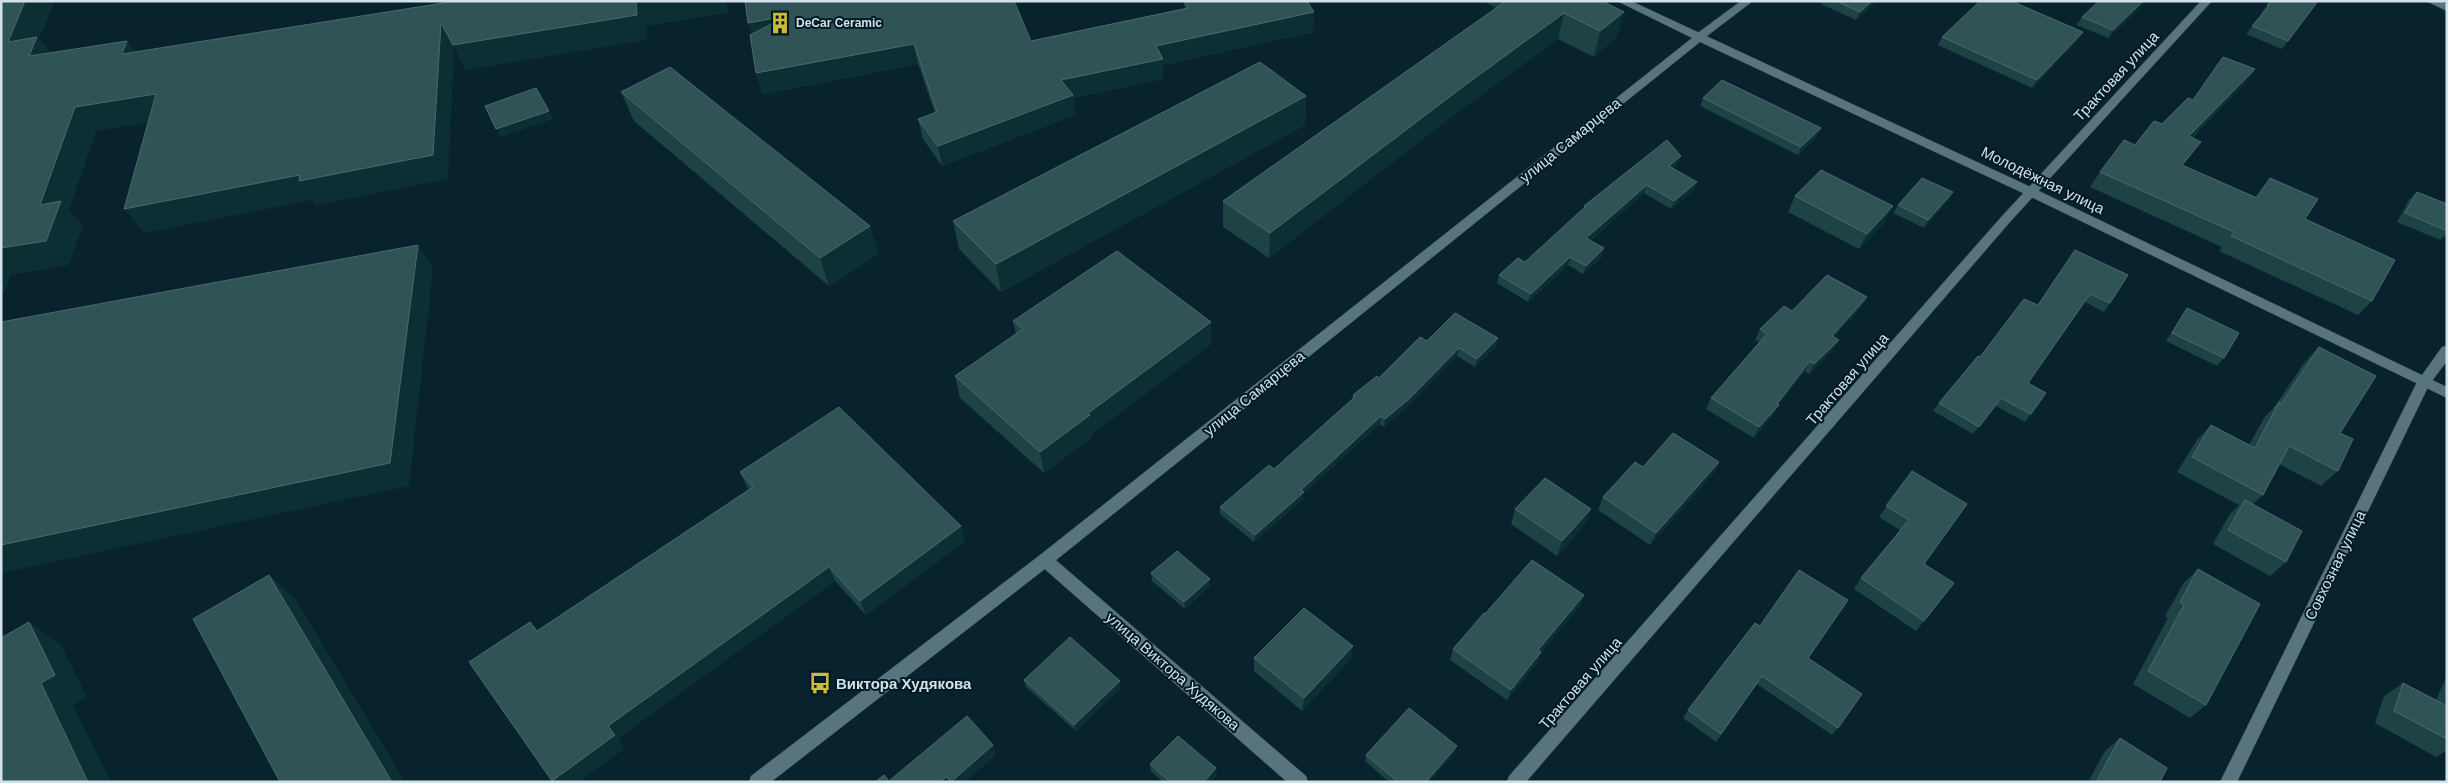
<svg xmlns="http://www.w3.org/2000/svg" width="2448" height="783" font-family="Helvetica,sans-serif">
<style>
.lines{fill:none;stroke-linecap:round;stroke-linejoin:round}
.minor-casing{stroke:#2e3b43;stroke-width:1}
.tertiary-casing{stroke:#2e3b43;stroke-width:1}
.minor{fill:#58747f;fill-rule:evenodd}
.tertiary{fill:#58747f;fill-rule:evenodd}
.wall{fill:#1d4344}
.shaded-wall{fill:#0c2f34}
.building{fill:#305456;stroke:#4a6a6d}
.labels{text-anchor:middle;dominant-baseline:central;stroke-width:4;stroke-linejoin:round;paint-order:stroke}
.far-poi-label{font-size:12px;font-weight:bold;fill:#d2e2e8;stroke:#011a23;text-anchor:start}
.street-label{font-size:15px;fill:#d2e2e8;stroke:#011a23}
.poi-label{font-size:15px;font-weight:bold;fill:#d2e2e8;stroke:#011a23;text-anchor:start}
</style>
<rect width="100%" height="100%" fill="#08232d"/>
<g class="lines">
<g class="minor-casing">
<path id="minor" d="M1741,1H1753L1703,39H1695V35Z
M2201,1H2212L2010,222L1526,782H1507L1509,776L2002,216Z
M2426,1H2440L2447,4V11Z
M2447,346V361L2429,385L2237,782H2220L2417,382L2442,347Z
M1045,554L1050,555L1306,776L1308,782H1287L1040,565L1037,560L1040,555Z"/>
</g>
<g class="tertiary-casing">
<path id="tertiary" d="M1617,1H1631L2035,189L2447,387V398L2027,195L1700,42L1050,565L771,782H749L751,776L1040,555L1692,38Z"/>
</g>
<use href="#minor" class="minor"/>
<use href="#tertiary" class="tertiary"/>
</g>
<path class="wall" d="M1483,1H1602L1617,37L1594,57L1558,39L1459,111L1269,258L1223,227V201L1496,8Z
M1822,1H1877L1856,20L1821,4Z
M2318,1L2282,49L2246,34L2262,14H2261L2267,5Z
M1184,2L1313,32L1163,65V79L1073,98L1075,115L942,166L923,139L918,119L935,113L918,64L763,94L756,73L750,35L1031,41L1185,9Z
M2143,5L2108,38L2077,25L2082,17Z
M2083,32L2078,40L2032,88L1938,45L1942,37Z
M2255,69L2244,84L2192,138L2190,156L2182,166L2255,197L2270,178L2372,301L2358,315L2219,251L2222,247L2090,187L2100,172L2193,100Z
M621,92L870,226L878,254L829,286L634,121Z
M1306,96L1305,125L1001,292L959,249L953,221Z
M1703,98L1817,136L1798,155L1700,106Z
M1678,164L1673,168L1694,190L1671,209L1644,193L1590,241L1604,248L1602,257L1583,274L1568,265L1528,302L1497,283L1499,275L1525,262L1583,209L1584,206Z
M1953,192L1948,201L1924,228L1893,213L1898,205Z
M2417,192L2447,204V234L2440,240L2397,222L2409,200Z
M1795,196L1885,222L1859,249L1788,212Z
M2075,250L2110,303L2104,312L2085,302L2028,383L2046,393L2025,422L1996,406L1973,434L1933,411L1939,403L1980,357L2038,305Z
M1861,308L1834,337L1833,350L1809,374L1805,371L1778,405L1773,415L1754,438L1706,409L1711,398L1759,342L1755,340L1760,329L1792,311Z
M2187,308L2224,358L2217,366L2166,341L2181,317Z
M1013,321L1211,344L1092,434V437L1044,473L960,398L955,376L1016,335Z
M1498,338L1496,346L1475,367L1457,356L1407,407L1384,427L1380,424L1303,494V499L1254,542L1220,514V507L1274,469L1352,399L1353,395L1379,378L1427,341Z
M2319,347L2340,433L2338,471L2321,486L2279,464L2263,495L2253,504L2286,562L2270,576L2213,544L2229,515L2239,505L2177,472L2197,440L2211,425L2249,445L2264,418L2275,406L2304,363Z
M1719,462L1713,474L1650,545L1598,510L1603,497L1643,467Z
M1912,471L1924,621L1916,631L1854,589L1861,578L1900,530L1879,517Z
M740,472L961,526L965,541L866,615L835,581L618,738L625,748L537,631L749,490L747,487Z
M1515,509L1586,523L1557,556L1511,524Z
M2198,569L2206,705L2190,718L2133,684L2168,618L2165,616L2183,584Z
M1151,573L1210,579V586L1185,609L1152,581Z
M1584,595L1580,606L1541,652L1537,663L1507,700L1450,660L1453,649Z
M1755,623L1808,658L1838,728L1832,735L1757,684L1716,742L1683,718L1688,710Z
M1353,646L1351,659L1302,711L1254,671V658Z
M2447,676V750L2436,757L2375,723L2384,696L2403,683L2436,700Z
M1024,680L1121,687L1076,731L1026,687Z
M2120,738L2160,782H2088L2105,751Z
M1455,752L1429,782H1389L1365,761L1366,755Z
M1150,764L1217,775L1210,782H1163L1151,771Z"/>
<path class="shaded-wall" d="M25,1H55L39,39L58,61L49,80L8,42Z
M641,1H726L728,13L646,26L647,40L466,70L454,48L448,179L316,205L312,200L145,233L124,209L441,23Z
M1872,1H1877L1856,20L1860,12Z
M2143,1H2145L2143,5L2108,38L2113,30Z
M1314,12L1313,32L1163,65V79L1073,98L1075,115L942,166L938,146L1061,80L1156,46Z
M1624,12L1617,37L1594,57L1600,31Z
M1564,13L1558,39L1459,111L1269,258L1270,233L1464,86Z
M787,16L755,43L748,23Z
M2083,32L2078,40L2032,88L2037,80Z
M127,41L146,65L122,54Z
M914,44L918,64L763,94L756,73Z
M2255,69L2244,84L2178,151L2189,136Z
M156,94L175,118L96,131L69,210L83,225L69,265L11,275L1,300V248L40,205L75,107Z
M1306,96L1305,125L1001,292L996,264Z
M549,111L553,119L501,137L496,129Z
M1821,128L1817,136L1798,155L1801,147Z
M1681,156L1678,164L1666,174L1669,166Z
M1697,182L1694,190L1671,209L1674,201Z
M1647,185L1644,193L1584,247L1586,238Z
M1953,192L1948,201L1924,228L1928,220Z
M1893,206L1885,222L1859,249L1867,234Z
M870,226L878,254L829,286L820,258Z
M418,245L433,269L409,486L1,573V545Z
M1604,248L1602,257L1583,274L1586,266Z
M1570,257L1568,265L1528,302L1531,294Z
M1867,297L1861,308L1826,346L1832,336Z
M1211,322V344L1092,434V437L1044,473L1040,452L1087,414Z
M1498,338L1496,346L1475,367L1477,359Z
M1839,340L1833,350L1809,374L1814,364Z
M1459,348L1457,356L1407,407L1384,427L1385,419Z
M1810,361L1805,371L1774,410L1779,405L1773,415L1754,438L1759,427Z
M1381,416L1380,424L1303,494V499L1254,542L1255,535L1301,490Z
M1719,462L1713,474L1650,545L1656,533Z
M1591,509L1586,523L1557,556L1562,541Z
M961,526L965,541L866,615L860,601Z
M829,567L835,581L618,738L625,748L579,782H553L552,781L608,726Z
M269,575L296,600L405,782H392Z
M1210,579V586L1185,609L1184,602Z
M1584,595L1580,606L1541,652L1537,663L1507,700L1511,690L1538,650Z
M29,622L61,645L87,697L73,705L111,782H88L41,683Z
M1353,646L1351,659L1302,711L1304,698Z
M1120,681L1121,687L1076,731L1074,725Z
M993,745L996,755L965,782H951Z
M1457,746L1455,752L1429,782H1426Z
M1216,768L1217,775L1210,782H1204Z
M946,777L948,782H941Z"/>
<path class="building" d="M1,1H25L8,42L37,37L29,56L127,41L122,54L456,1H641L636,2L637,15L453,45L441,23L433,155L299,181L300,175L124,209L156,94L75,107L40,205L61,201L46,241L1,248Z
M745,1H1014L1031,41L1188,8L1184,2L1187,1H1307L1314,12L1156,46L1163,59L1061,80L1073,95L938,146L918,119L937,112L914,44L756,73L750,35L787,16L748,23Z
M1506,1H1602L1624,12L1600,31L1564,13L1464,86L1270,233L1223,201Z
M1836,1H1872L1860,12Z
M1980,1H2011L2083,32L2037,80L1942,37Z
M2099,1H2143L2113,30L2082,17Z
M2271,1H2318L2288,41L2252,26L2269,6L2267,5Z
M2223,57L2255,69L2189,136L2201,142L2182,165L2257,198L2270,178L2318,199L2305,219L2395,260L2372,301L2231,236L2234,232L2100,172L2124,140L2135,145L2154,121L2162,124L2188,98L2193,100Z
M1260,62L1306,96L996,264L953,221Z
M670,67L870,226L820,258L621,92Z
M1722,80L1821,128L1801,147L1703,98Z
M536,88L549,111L496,129L485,106Z
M1667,140L1681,156L1669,166L1697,182L1674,201L1647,185L1586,238L1604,248L1586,266L1570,257L1531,294L1499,275L1518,258L1525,262L1585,207L1584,206Z
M1821,170L1893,206L1867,234L1795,196Z
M1922,178L1953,192L1928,220L1898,205Z
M2417,192L2447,204V231L2405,213Z
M418,245L390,463L1,545V322Z
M2075,250L2128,275L2110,303L2090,294L2028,383L2046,393L2031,414L2001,398L1979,427L1939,403L1978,356L1980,357L2024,299L2038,305Z
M1117,251L1211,322L1087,414L1090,415L1040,452L955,376L1023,329L1013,321Z
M1827,275L1867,297L1832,336L1839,340L1814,364L1810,361L1777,404L1779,405L1759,427L1711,398L1767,334L1760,329L1784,306L1792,311Z
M2187,308L2239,333L2224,358L2172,333Z
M1455,313L1498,338L1477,359L1459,348L1409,399L1385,419L1381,416L1301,490L1304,492L1255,535L1220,507L1269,465L1274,469L1355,397L1353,395L1377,376L1379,378L1420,337L1427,341Z
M2319,347L2376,376L2340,433L2353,439L2338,471L2289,446L2263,495L2192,457L2211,425L2255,448L2279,402L2281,404Z
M839,407L961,526L860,601L829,567L608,726L615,735L552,781L469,662L530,622L537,631L753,487L740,472Z
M1673,433L1719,462L1656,533L1603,497L1635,462L1643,467Z
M1912,471L1967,504L1924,564L1954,583L1924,621L1861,578L1909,520L1886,506Z
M1545,478L1591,509L1562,541L1515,509Z
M2245,500L2302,531L2286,562L2228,530Z
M1177,551L1210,579L1184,602L1151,573Z
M1532,560L1584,595L1538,650L1541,652L1511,690L1453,649L1484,613L1485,614Z
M2198,569L2260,604L2206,705L2148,671L2184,605L2180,602Z
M1799,570L1848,600L1808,658L1862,694L1838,728L1762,676L1721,734L1688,710L1755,623L1760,626Z
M269,575L392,782H280L193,619Z
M1304,608L1353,646L1304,698L1254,658Z
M29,622L55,675L41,683L88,782H1V638Z
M1070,637L1120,681L1074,725L1024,680Z
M2403,683L2447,706V739L2394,711Z
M1409,708L1457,746L1426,782H1398L1366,755Z
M967,716L993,745L951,782L946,777L941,782H875L884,775L889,781Z
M1178,736L1216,768L1204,782H1170L1150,764Z
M2120,738L2167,768L2160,782H2100L2097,780Z"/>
<defs>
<g id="building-bare" transform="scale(1.725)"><path d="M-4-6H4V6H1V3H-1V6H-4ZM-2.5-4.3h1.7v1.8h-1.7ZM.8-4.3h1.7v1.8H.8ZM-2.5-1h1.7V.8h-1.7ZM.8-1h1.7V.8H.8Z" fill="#ceb938" stroke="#011a23" stroke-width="2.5" paint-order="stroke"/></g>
<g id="bus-bare" transform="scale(1.725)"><path d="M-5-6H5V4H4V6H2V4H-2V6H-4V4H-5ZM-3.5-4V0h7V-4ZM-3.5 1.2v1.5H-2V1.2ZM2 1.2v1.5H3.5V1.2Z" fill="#ceb938" stroke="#011a23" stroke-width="2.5" paint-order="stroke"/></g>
</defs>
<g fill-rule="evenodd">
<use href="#building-bare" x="780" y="23"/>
<use href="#bus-bare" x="820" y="683"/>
</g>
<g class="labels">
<g class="far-poi-label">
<text x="796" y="23">DeCar Ceramic</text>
</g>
<g class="street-label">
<text transform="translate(2116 76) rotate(-47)">Трактовая улица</text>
<text transform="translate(1570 140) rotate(-39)">улица Самарцева</text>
<text transform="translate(2043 180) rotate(26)">Молодёжная улица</text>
<text transform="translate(1847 379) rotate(-49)">Трактовая улица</text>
<text transform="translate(1254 393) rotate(-39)">улица Самарцева</text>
<text transform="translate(2335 565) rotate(-64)">Совхозная улица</text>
<text transform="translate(1173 671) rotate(41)">улица Виктора Худякова</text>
<text transform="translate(1580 683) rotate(-49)">Трактовая улица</text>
</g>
<g class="poi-label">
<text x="836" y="683">Виктора Худякова</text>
</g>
</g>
<rect width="2448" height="783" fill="none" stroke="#d2e2e8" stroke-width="5"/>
</svg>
